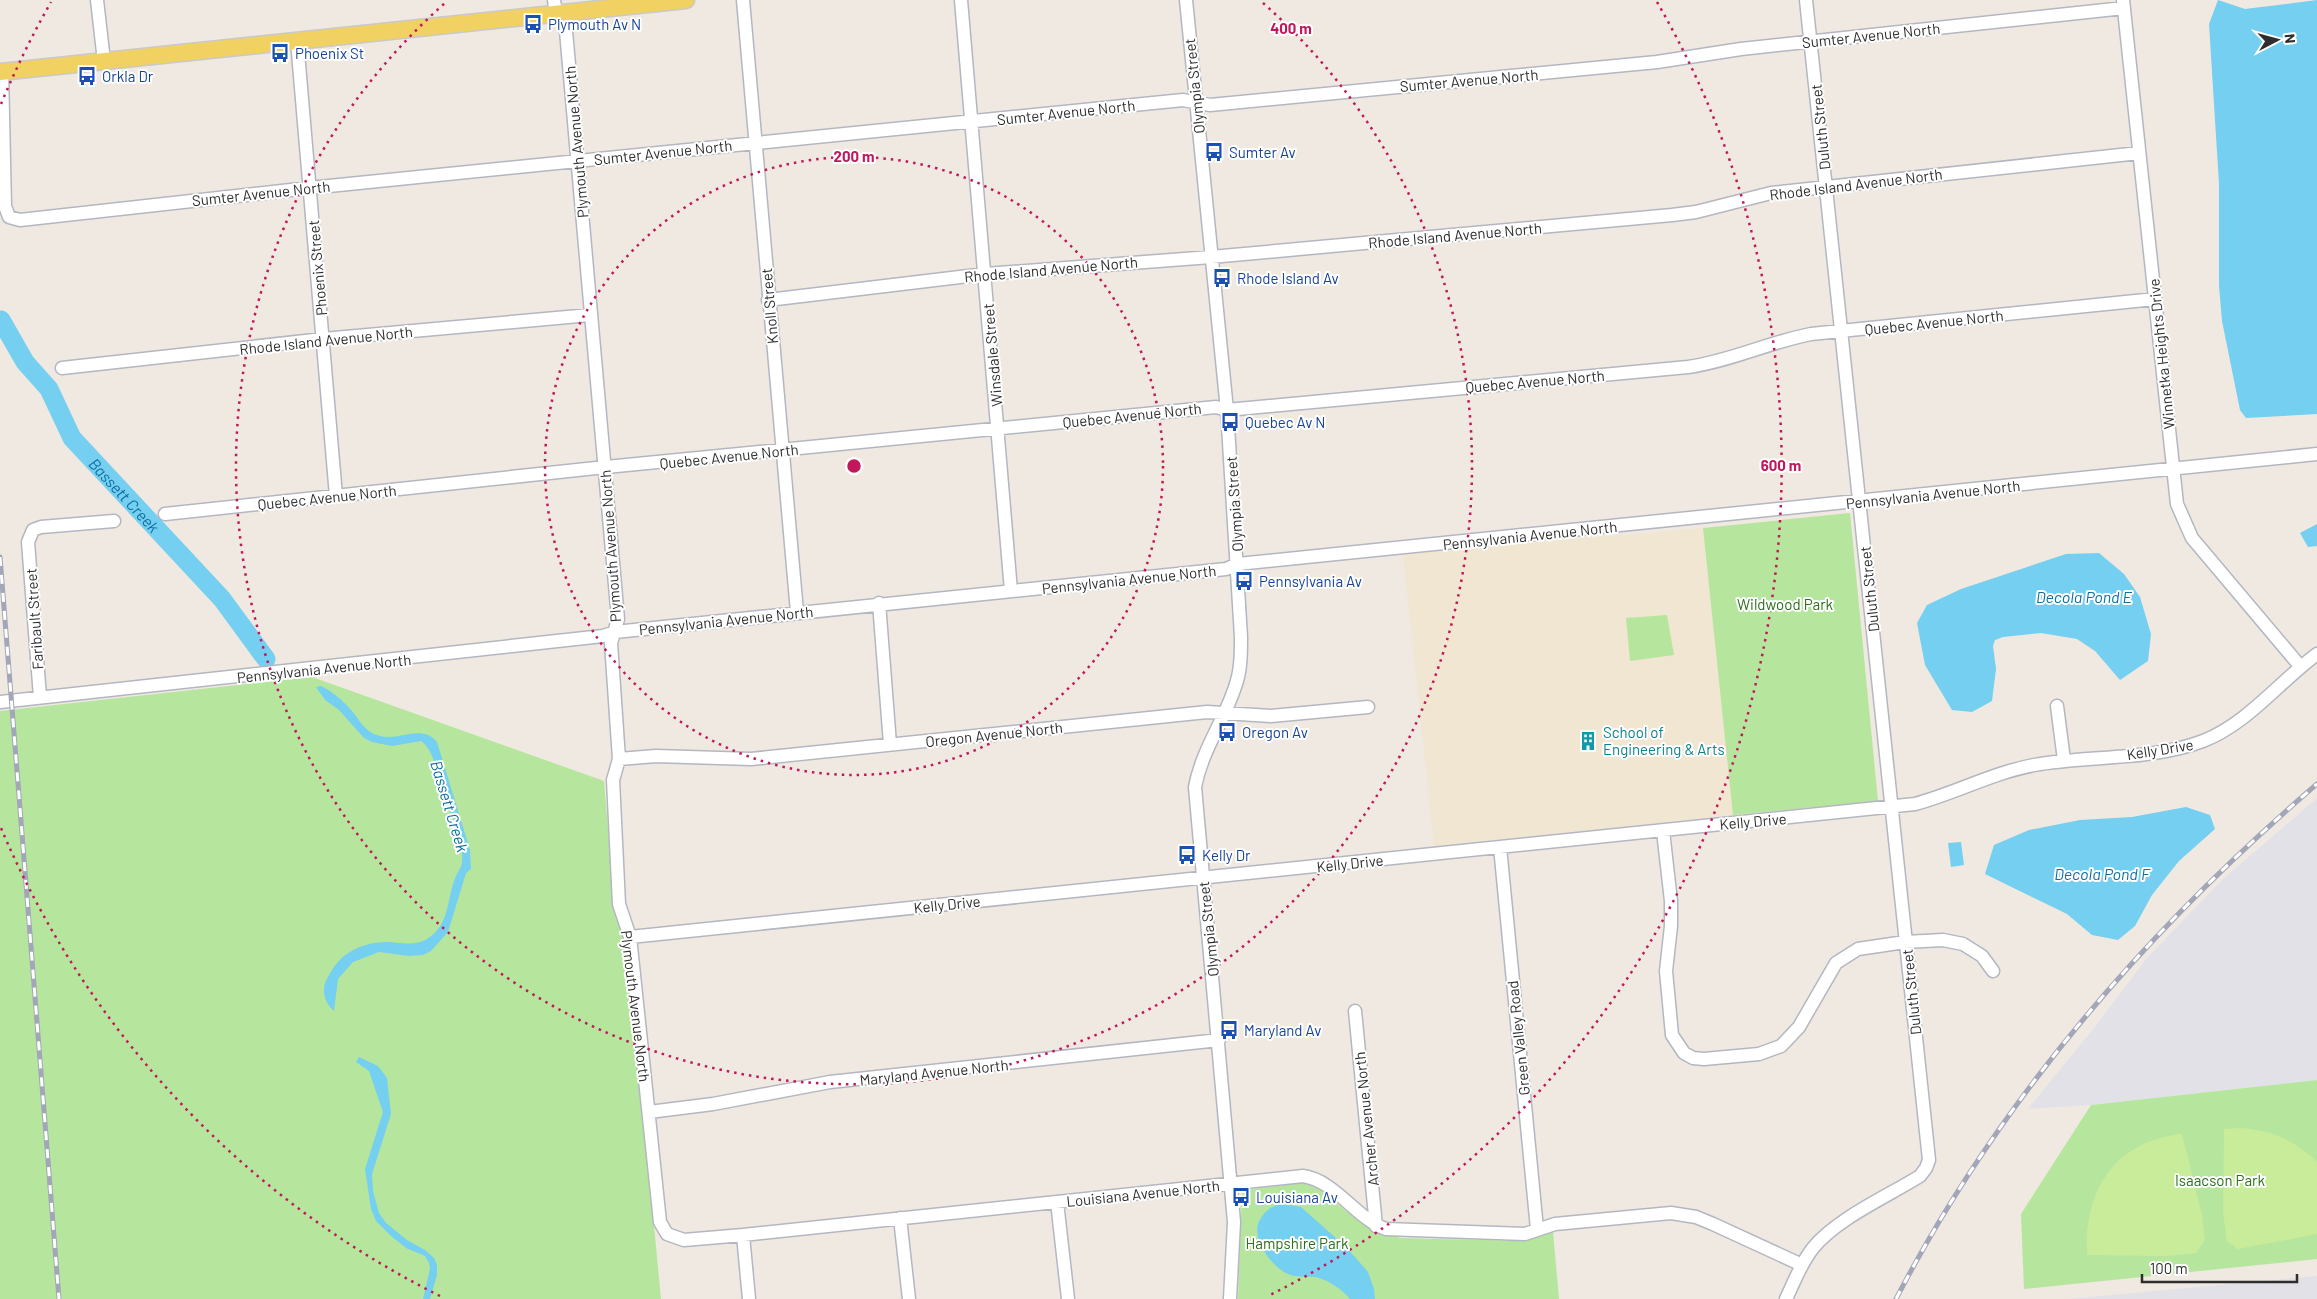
<svg xmlns="http://www.w3.org/2000/svg" width="2317" height="1299" font-family="Barlow,sans-serif">
<style>
.industrial{fill:#e3e1e8}
.education{fill:#f0e6d1}
.green{fill:#b6e59e}
.pitch{fill:#c9ec9a}
.water{fill:#75cff0}
.lines{fill:none;stroke-linecap:round;stroke-linejoin:round}
.river{stroke:#75cff0;stroke-width:19}
.minor-casing{stroke:#b4b7c1;stroke-width:15}
.major-casing{stroke:#c9c9c9;stroke-width:19}
.minor{stroke:#fff;stroke-width:12}
.major{stroke:#f2d163;stroke-width:16}
.rail-casing{stroke:#a3a6b8;stroke-width:5}
.rail{stroke:#fff;stroke-width:3;stroke-dasharray:9;stroke-linecap:butt}
.ring{fill:none;stroke:#c2185b;stroke-width:2.5;stroke-dasharray:2.5 5}
.labels{text-anchor:middle;dominant-baseline:central;stroke-width:4;stroke-linejoin:round;paint-order:stroke}
.transit-label{font-size:15px;fill:#164399;stroke:#fff;text-anchor:start}
.street-label{font-size:15px;fill:#2e2e2e;stroke:#fff}
.park-label{font-size:15px;fill:#2c6e1b;stroke:#fff}
.culture-label{font-size:15px;fill:#0d838f;stroke:#fff;text-anchor:start}
.water-label{font-size:16px;font-style:italic;fill:#0d6fa3;stroke:#fff}
.centre{fill:#c2185b;stroke:#fff;stroke-width:2.5}
.ring-label{font-size:15px;text-anchor:middle;font-weight:bold;fill:#c2185b;stroke:#fff;stroke-width:4;stroke-linejoin:round;paint-order:stroke}
</style>
<rect width="100%" height="100%" fill="#efe9e1"/>
<path class="industrial" d="M2317,798V1080L2091,1105L2028,1109L2094,1028L2147,958L2223,879Z
M2317,1276V1299H2067Z"/>
<path class="education" d="M1703,528L1733,815L1434,846L1403,554Z"/>
<path class="green" d="M1850,513L1878,801L1733,815L1703,528Z
M1667,615L1674,655L1630,661L1626,618Z
M312,677L604,781L614,900L629,964L661,1299H0V711Z
M2317,1080V1259L2024,1289L2021,1214L2091,1105Z
M1302,1183L1318,1188L1346,1211L1375,1230L1400,1238L1523,1241L1553,1232L1559,1299H1238L1242,1190Z"/>
<path class="pitch" d="M2240,1128C2271,1130 2295,1140 2317,1162V1234L2238,1249L2227,1241L2223,1212L2224,1129Z
M2182,1134L2202,1215L2205,1240L2196,1253L2166,1256L2087,1255C2084,1191 2114,1141 2182,1134Z"/>
<path class="water" d="M2218,0L2245,9L2317,0V414L2246,418L2240,410L2222,321L2219,286V184L2209,24Z
M2317,524V546L2308,547L2300,533Z
M2099,553L2124,574L2140,597L2151,634L2148,661L2120,680L2095,651L2077,639L2041,633L2003,637L1995,640L1993,646L1996,669L1992,701L1972,712L1952,710L1925,665L1917,623L1927,605L1961,589L2066,554Z
M321,686C335,693 346,703 356,716C360,722 365,729 372,733C395,746 420,721 437,742L470,850L471,869L466,873L448,932L431,951L423,955L409,956L379,952L353,962L338,979L334,1011C328,1006 323,997 324,988C325,980 330,974 334,967C346,949 369,941 390,942C402,943 416,946 427,939C451,924 446,899 456,876C458,871 462,867 462,862C464,843 454,820 446,803C439,786 437,752 421,741L392,746L372,742L364,738L339,710L325,700L316,687Z
M2186,807L2210,815L2215,829L2179,861L2152,895L2135,926L2118,940L2092,935L2067,914L1985,874L1994,845L2029,830L2080,820L2132,817Z
M1961,842L1964,865L1951,867L1948,843Z
M359,1057L378,1066L387,1078L391,1114L372,1174L373,1191L379,1213L386,1223L407,1240L425,1250L434,1258L437,1265V1275L430,1299H423L430,1269L429,1263L425,1256L406,1248L391,1236L376,1221L371,1209L365,1169L383,1112L369,1071L356,1062Z
M1283,1204L1301,1207L1347,1248L1368,1272L1374,1289L1375,1299H1350C1343,1290 1327,1279 1315,1277C1306,1276 1296,1278 1288,1274C1271,1267 1248,1235 1261,1218C1267,1209 1273,1205 1283,1204Z"/>
<g class="lines">
<path class="river" id="s1" d="M1,320L25,362L49,389L72,438L222,599L266,659"/>
<g class="minor-casing">
<path id="minor" d="M97,0L104,61
M554,0L556,13
M743,0L797,612
M961,0L1011,591
M1186,0L1227,410L1241,637C1241,654 1241,671 1235,687C1224,721 1202,750 1195,787L1234,1222L1230,1299
M2123,0L2177,504L2192,538L2300,666
M566,31L618,619L611,643L619,759L613,780L619,904L630,937L660,1222L667,1234L684,1240L743,1235L1303,1176C1336,1181 1355,1218 1386,1229L1525,1234L1555,1224L1671,1213L1696,1217L1713,1224L1802,1265
M297,41L336,496
M2,71L5,206L9,217L20,220L309,188L1183,100L1210,105L1657,62L1741,49L2124,8
M768,300L985,274L1211,257L1672,215L1696,212L1771,193L2139,153
M62,368L323,339L590,315
M165,514L596,468L1216,407L1227,410L1688,367C1731,361 1769,342 1811,334L2155,299
M879,603L890,744
M40,697L28,542L33,530L41,527L114,521
M0,702L603,636L615,632L1226,569L1238,564L2317,454
M2057,706L2064,760
M619,759L656,756L751,759L1207,712L1271,716L1368,707
M1663,831L1671,901V926L1666,971L1672,1035L1684,1053L1693,1058L1704,1059L1759,1054L1781,1046L1799,1027L1836,963L1858,949L1905,942L1943,940L1963,944L1982,956L1993,971
M1500,847L1537,1229
M630,937L1915,804C1956,793 1992,773 2034,765C2088,755 2151,761 2203,741C2247,724 2279,682 2317,654
M1355,1011L1376,1226
M649,1112L713,1104L830,1082L1219,1040
M1057,1202L1068,1299
M900,1218L909,1299
M743,1235L749,1299
M1786,1299C1794,1282 1801,1263 1813,1248C1836,1219 1888,1196 1920,1176L1926,1168L1929,1160L1806,0"/>
</g>
<g class="major-casing">
<path id="major" d="M0,72L686,0"/>
</g>
<use href="#minor" class="minor"/>
<use href="#major" class="major"/>
<g class="rail-casing">
<path id="rail" d="M0,557L59,1299
M1896,1299C1999,1100 2147,930 2317,784"/>
</g>
<use href="#rail" class="rail"/>
</g>
<g class="ring">
<circle cx="854" cy="466" r="309"/>
<path d="M1263 3A618 618 0 1 1 445 3"/>
<path d="M440 1296A927 927 0 0 1 1 828M1 104A927 927 0 0 1 51 2M1657 2A927 927 0 0 1 1268 1296"/>
</g>
<defs>
<g id="bus-bare" transform="scale(1.5)"><path d="M-5-6H5V4H4V6H2V4H-2V6H-4V4H-5ZM-3.5-4V0h7V-4ZM-3.5 1.2v1.5H-2V1.2ZM2 1.2v1.5H3.5V1.2Z" fill="#1a4fb4" stroke="#fff" stroke-width="2.5" paint-order="stroke"/></g>
<g id="building-bare" transform="scale(1.5)"><path d="M-4-6H4V6H1V3H-1V6H-4ZM-2.5-4.3h1.7v1.8h-1.7ZM.8-4.3h1.7v1.8H.8ZM-2.5-1h1.7V.8h-1.7ZM.8-1h1.7V.8H.8Z" fill="#0f9aa8" stroke="#fff" stroke-width="2.5" paint-order="stroke"/></g>
</defs>
<g fill-rule="evenodd">
<use href="#bus-bare" x="533" y="24"/>
<use href="#bus-bare" x="280" y="53"/>
<use href="#bus-bare" x="87" y="76"/>
<use href="#bus-bare" x="1214" y="152"/>
<use href="#bus-bare" x="1222" y="278"/>
<use href="#bus-bare" x="1230" y="422"/>
<use href="#bus-bare" x="1244" y="581"/>
<use href="#bus-bare" x="1227" y="732"/>
<use href="#building-bare" x="1588" y="741"/>
<use href="#bus-bare" x="1187" y="855"/>
<use href="#bus-bare" x="1229" y="1030"/>
<use href="#bus-bare" x="1241" y="1197"/>
</g>
<g class="labels">
<g class="transit-label">
<text x="548" y="24">Plymouth Av N</text>
<text x="295" y="53">Phoenix St</text>
<text x="102" y="76">Orkla Dr</text>
<text x="1229" y="152">Sumter Av</text>
<text x="1237" y="278">Rhode Island Av</text>
<text x="1245" y="422">Quebec Av N</text>
<text x="1259" y="581">Pennsylvania Av</text>
<text x="1242" y="732">Oregon Av</text>
<text x="1202" y="855">Kelly Dr</text>
<text x="1244" y="1030">Maryland Av</text>
<text x="1256" y="1197">Louisiana Av</text>
</g>
<g class="street-label">
<text transform="translate(1871 35) rotate(-6)">Sumter Avenue North</text>
<text transform="translate(1469 80) rotate(-5)">Sumter Avenue North</text>
<text transform="translate(1194 86) rotate(-96)">Olympia Street</text>
<text transform="translate(1066 112) rotate(-6)">Sumter Avenue North</text>
<text transform="translate(1820 127) rotate(-96)">Duluth Street</text>
<text transform="translate(576 142) rotate(-95)">Plymouth Avenue North</text>
<text transform="translate(663 152) rotate(-6)">Sumter Avenue North</text>
<text transform="translate(1856 184) rotate(-7)">Rhode Island Avenue North</text>
<text transform="translate(261 193) rotate(-6)">Sumter Avenue North</text>
<text transform="translate(1455 235) rotate(-5)">Rhode Island Avenue North</text>
<text transform="translate(317 268) rotate(-95)">Phoenix Street</text>
<text transform="translate(1051 269) rotate(-5)">Rhode Island Avenue North</text>
<text transform="translate(769 306) rotate(-95)">Knoll Street</text>
<text transform="translate(1934 322) rotate(-6)">Quebec Avenue North</text>
<text transform="translate(326 340) rotate(-6)">Rhode Island Avenue North</text>
<text transform="translate(2161 354) rotate(-96)">Winnetka Heights Drive</text>
<text transform="translate(992 355) rotate(-95)">Winsdale Street</text>
<text transform="translate(1535 381) rotate(-5)">Quebec Avenue North</text>
<text transform="translate(1132 415) rotate(-6)">Quebec Avenue North</text>
<text transform="translate(729 456) rotate(-6)">Quebec Avenue North</text>
<text transform="translate(1933 494) rotate(-6)">Pennsylvania Avenue North</text>
<text transform="translate(327 497) rotate(-6)">Quebec Avenue North</text>
<text transform="translate(1234 504) rotate(-94)">Olympia Street</text>
<text transform="translate(1530 535) rotate(-6)">Pennsylvania Avenue North</text>
<text transform="translate(610 546) rotate(-94)">Plymouth Avenue North</text>
<text transform="translate(1129 579) rotate(-6)">Pennsylvania Avenue North</text>
<text transform="translate(1869 589) rotate(-96)">Duluth Street</text>
<text transform="translate(34 619) rotate(-94)">Faribault Street</text>
<text transform="translate(726 620) rotate(-6)">Pennsylvania Avenue North</text>
<text transform="translate(324 668) rotate(-6)">Pennsylvania Avenue North</text>
<text transform="translate(994 734) rotate(-6)">Oregon Avenue North</text>
<text transform="translate(2160 749) rotate(-9)">Kelly Drive</text>
<text transform="translate(1753 821) rotate(-5)">Kelly Drive</text>
<text transform="translate(1350 863) rotate(-6)">Kelly Drive</text>
<text transform="translate(947 904) rotate(-6)">Kelly Drive</text>
<text transform="translate(1208 929) rotate(-96)">Olympia Street</text>
<text transform="translate(1911 992) rotate(-96)">Duluth Street</text>
<text transform="translate(636 1006) rotate(83)">Plymouth Avenue North</text>
<text transform="translate(1518 1038) rotate(-96)">Green Valley Road</text>
<text transform="translate(934 1072) rotate(-6)">Maryland Avenue North</text>
<text transform="translate(1366 1119) rotate(-96)">Archer Avenue North</text>
<text transform="translate(1143 1193) rotate(-6)">Louisiana Avenue North</text>
</g>
<g class="park-label">
<text x="1785" y="604">Wildwood Park</text>
<text x="2220" y="1180">Isaacson Park</text>
<text x="1297" y="1243">Hampshire Park</text>
</g>
<g class="culture-label">
<text x="1603" y="732">School of<tspan x="1603" dy="17">Engineering &amp; Arts</tspan></text>
</g>
<g class="water-label">
<text stroke="none"><textPath href="#s1" startOffset="216">Bassett Creek</textPath></text>
<text x="2084" y="596">Decola Pond E</text>
<text transform="translate(450 806) rotate(73)">Bassett Creek</text>
<text x="2102" y="873">Decola Pond F</text>
</g>
</g>
<circle cx="854" cy="466" r="8" class="centre"/>
<g class="ring-label">
<text x="1291" y="34">400 m</text>
<text x="854" y="162">200 m</text>
<text x="1781" y="471">600 m</text>
</g>
<g transform="translate(2277 40) rotate(84)" stroke="#ffffff" stroke-width="4" paint-order="stroke">
<path d="M0-4L9 19L0 12L-9 19Z" fill="#2e2e2e"/>
<text y="-8" font-size="14" font-weight="bold" text-anchor="middle" fill="#2e2e2e">N</text>
</g>
<path d="M2142 1274v8h155v-8" fill="none" stroke="#2e2e2e" stroke-width="2.5"/>
<text x="2150" y="1274" font-size="15" fill="#2e2e2e" stroke="#ffffff" stroke-width="4" paint-order="stroke">100 m</text>
</svg>
